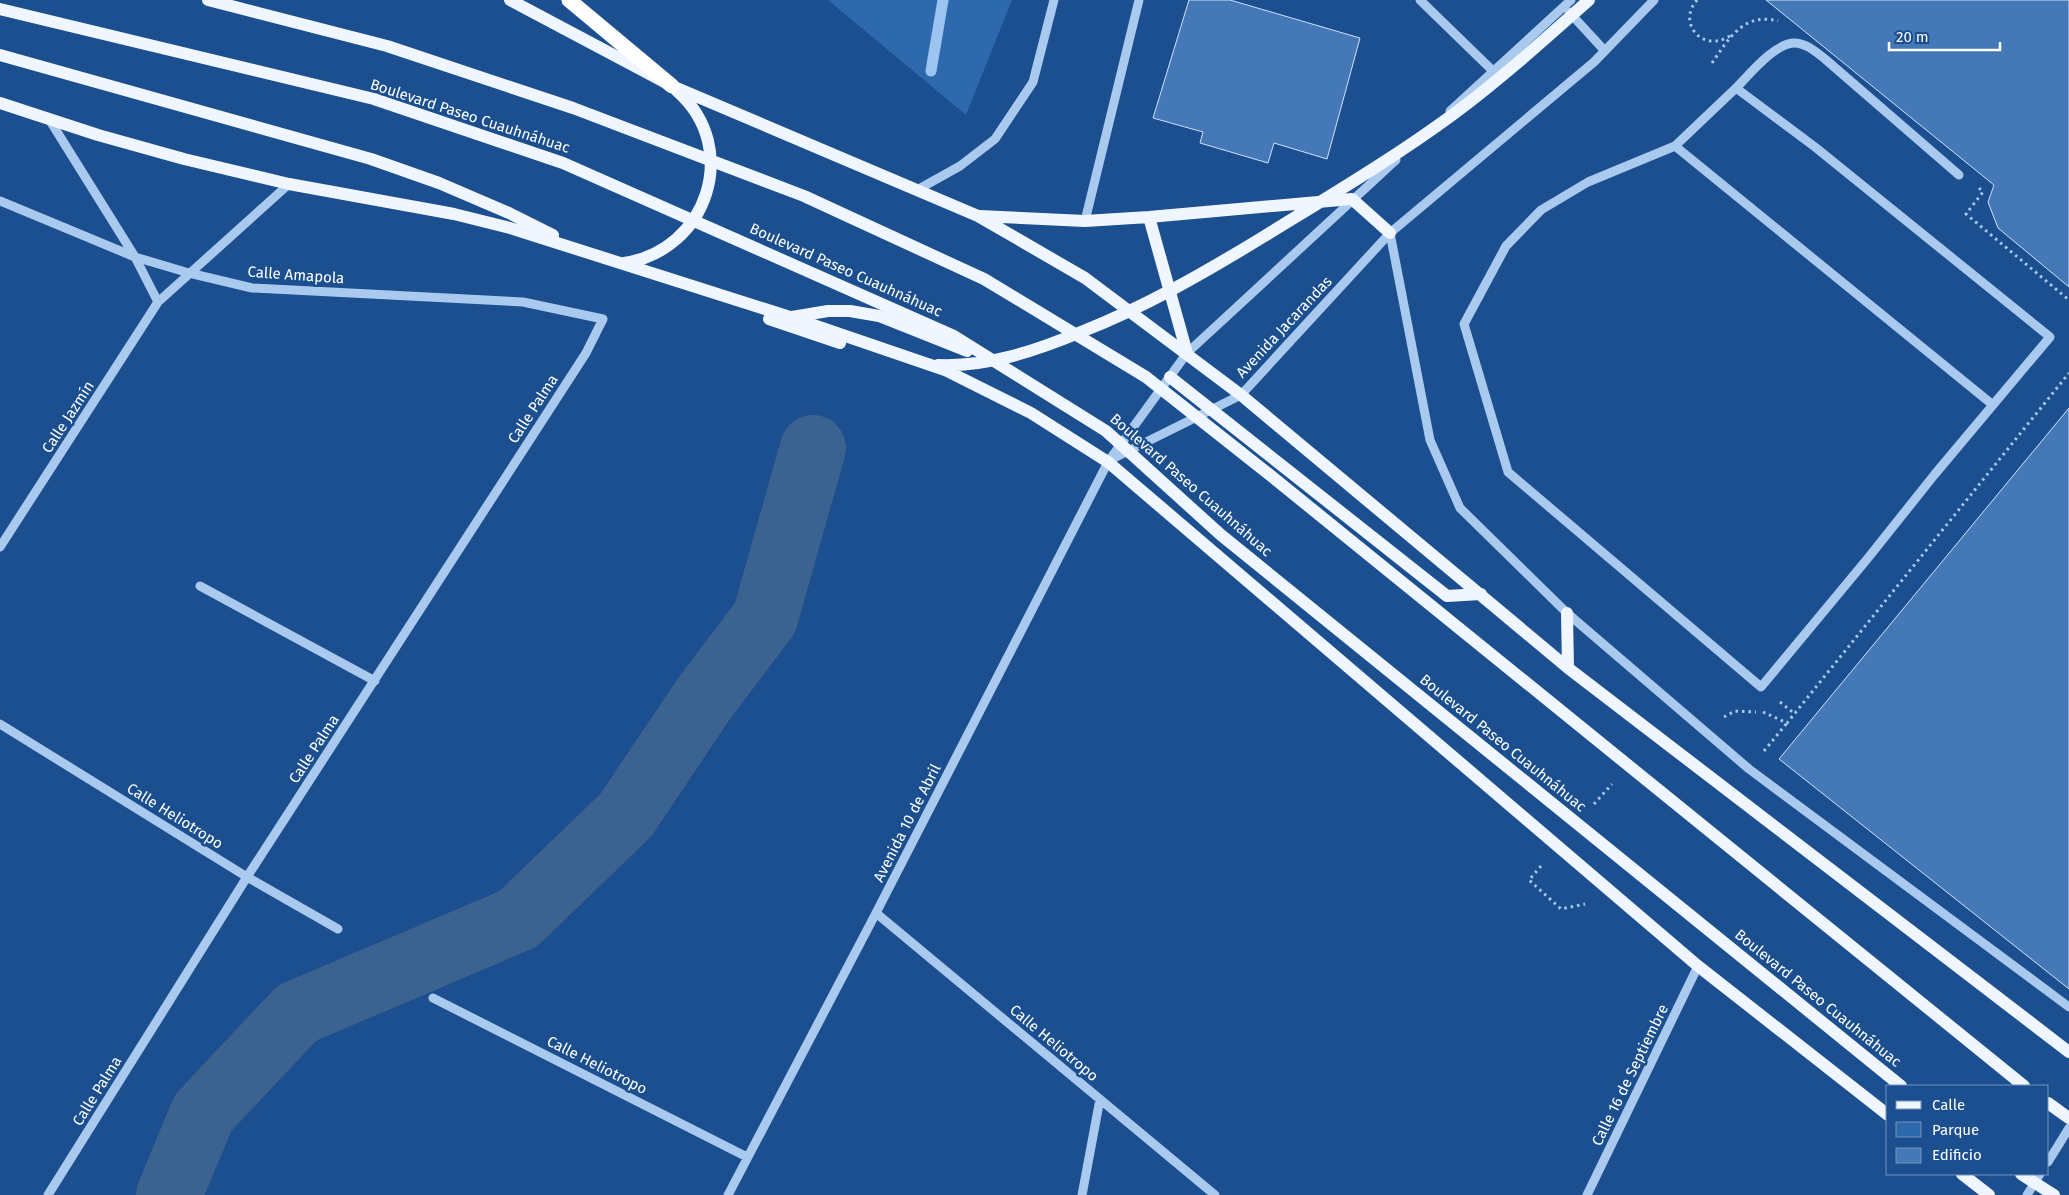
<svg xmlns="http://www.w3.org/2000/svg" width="2069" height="1195" font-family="'Fira Sans',sans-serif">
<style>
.green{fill:#2e69ad}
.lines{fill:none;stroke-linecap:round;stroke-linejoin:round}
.stream{stroke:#9cc4f0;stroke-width:11}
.river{stroke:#3c6290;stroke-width:66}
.building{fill:#4478b7;stroke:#cfe3fa}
.path{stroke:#a9c9ee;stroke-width:3;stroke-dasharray:2.5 4;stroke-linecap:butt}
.minor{stroke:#a9c9ee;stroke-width:9}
.major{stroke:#f0f6ff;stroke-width:12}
.highway{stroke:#fff;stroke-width:15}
.labels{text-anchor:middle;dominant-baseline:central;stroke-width:5;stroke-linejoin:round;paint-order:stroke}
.street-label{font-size:15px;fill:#fff;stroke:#1b4f8f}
</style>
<rect width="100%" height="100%" fill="#1b4f8f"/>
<path class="green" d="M828,0H1012L966,115Z"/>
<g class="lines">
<path class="stream" d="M931,71L943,0"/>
<path class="river" d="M169,1195L203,1113L297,1013L518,919L626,815L703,700L765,618L813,448"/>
</g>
<path class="building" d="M1189,0H1230L1360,38L1327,159L1274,143L1268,163L1200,143L1203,132L1153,118Z
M1766,0H2069V287L1998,228L1988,202L1994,185Z
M2069,408V989L1779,759Z"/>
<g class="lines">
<path class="path" d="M1697,0C1679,20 1697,47 1721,40C1724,39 1728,37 1732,35
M1712,63C1729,38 1744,12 1778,21
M1979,188L1983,192L1966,214L2069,300
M1780,702L1795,714
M1763,712L1787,723L2069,373
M1724,717L1735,711L1756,712
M1764,751L1787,723
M1594,804L1612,784
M1541,866L1529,880L1561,909L1585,904"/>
<path class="minor" d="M1420,0L1493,71
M1569,12L1605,51
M1736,88L1815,147L2050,337L1935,474L1868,558L1761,687L1508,472L1464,324L1506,246L1541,210L1588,182L1675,146Z
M1736,88C1749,75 1775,43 1794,43C1806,43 1816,52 1825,59L1959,175
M1450,111L1571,0
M49,119L135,257L158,302
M1675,146L1993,405
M917,190L960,166L995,139L1033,82L1054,0
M0,201L135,257L189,273L252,288L523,302L603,319L586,353L247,877L48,1195
M1085,221L1139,0
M1390,233L1430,440L1460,508L1567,613L1749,769L2069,1007
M1110,460L1241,395L1390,233L1594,62L1654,0
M0,547L158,302L289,184
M200,586L375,681
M0,724L247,877L338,929
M876,913L1215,1195
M433,998L747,1157
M2048,1162L2069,1128
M728,1195L876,913L1108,462L1187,353L1396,160
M1082,1195L1100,1099
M1587,1195L1698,966
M2027,1195L2040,1174"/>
<path class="major" d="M208,0L387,46L573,108L804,196L984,279L1146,377L1270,475L2024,1086
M510,0L672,86L978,216L1085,278L1241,395L1568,668L2069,1052
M0,9L374,99L563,163L954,336L1106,431L1221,535L1901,1086
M0,55L371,159L439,183L509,213L553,235
M0,103L98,135L184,159L289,184L454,214L510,228L790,317L945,370L1031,413L1108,462L1698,966L1888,1115
M979,216L1085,221L1149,217L1352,199L1390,233
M1149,217L1187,353
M624,263C707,251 742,148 677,91
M792,317L828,311H850L879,316L967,351
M769,319L840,343
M938,365C988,367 1035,351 1081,332C1145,307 1204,273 1263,237C1328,197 1394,158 1455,113C1502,78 1545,39 1589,0
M1170,377L1447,596L1481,594
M1567,613L1568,668
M2048,1103L2069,1118
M1962,1174L1989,1195
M2021,1174L2054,1195"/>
<path class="highway" d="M569,0L672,86"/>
</g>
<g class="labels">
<g class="street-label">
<text transform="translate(470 116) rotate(18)">Boulevard Paseo Cuauhnáhuac</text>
<text transform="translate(846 270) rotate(24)">Boulevard Paseo Cuauhnáhuac</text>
<text transform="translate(296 275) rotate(4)">Calle Amapola</text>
<text transform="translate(1284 327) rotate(-47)">Avenida Jacarandas</text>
<text transform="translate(533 409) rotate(-57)">Calle Palma</text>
<text transform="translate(68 417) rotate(-57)">Calle Jazmín</text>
<text transform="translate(1191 485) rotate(41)">Boulevard Paseo Cuauhnáhuac</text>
<text transform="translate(1503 743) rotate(39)">Boulevard Paseo Cuauhnáhuac</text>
<text transform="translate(314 749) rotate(-57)">Calle Palma</text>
<text transform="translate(175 816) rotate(32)">Calle Heliotropo</text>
<text transform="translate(907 823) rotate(-63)">Avenida 10 de Abril</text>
<text transform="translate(1818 998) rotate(39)">Boulevard Paseo Cuauhnáhuac</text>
<text transform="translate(1054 1043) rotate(40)">Calle Heliotropo</text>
<text transform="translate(597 1065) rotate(27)">Calle Heliotropo</text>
<text transform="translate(1630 1075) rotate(-64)">Calle 16 de Septiembre</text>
<text transform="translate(97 1091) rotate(-58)">Calle Palma</text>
</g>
</g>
<rect x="1886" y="1085" width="162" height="90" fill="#1b4f8f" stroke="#7695bc"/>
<rect x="1896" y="1101" width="25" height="8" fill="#f0f6ff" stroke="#7695bc"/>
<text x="1932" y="1110" font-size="15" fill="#ffffff">Calle</text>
<rect x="1896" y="1122" width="25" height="15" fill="#2e69ad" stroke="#7695bc"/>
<text x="1932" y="1135" font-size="15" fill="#ffffff">Parque</text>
<rect x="1896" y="1148" width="25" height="15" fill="#4478b7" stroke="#7695bc"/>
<text x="1932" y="1160" font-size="15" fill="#ffffff">Edificio</text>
<path d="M1889 42v8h111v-8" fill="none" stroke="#ffffff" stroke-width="2.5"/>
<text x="1896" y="42" font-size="15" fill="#ffffff" stroke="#1b4f8f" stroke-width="4" paint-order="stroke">20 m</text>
</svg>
